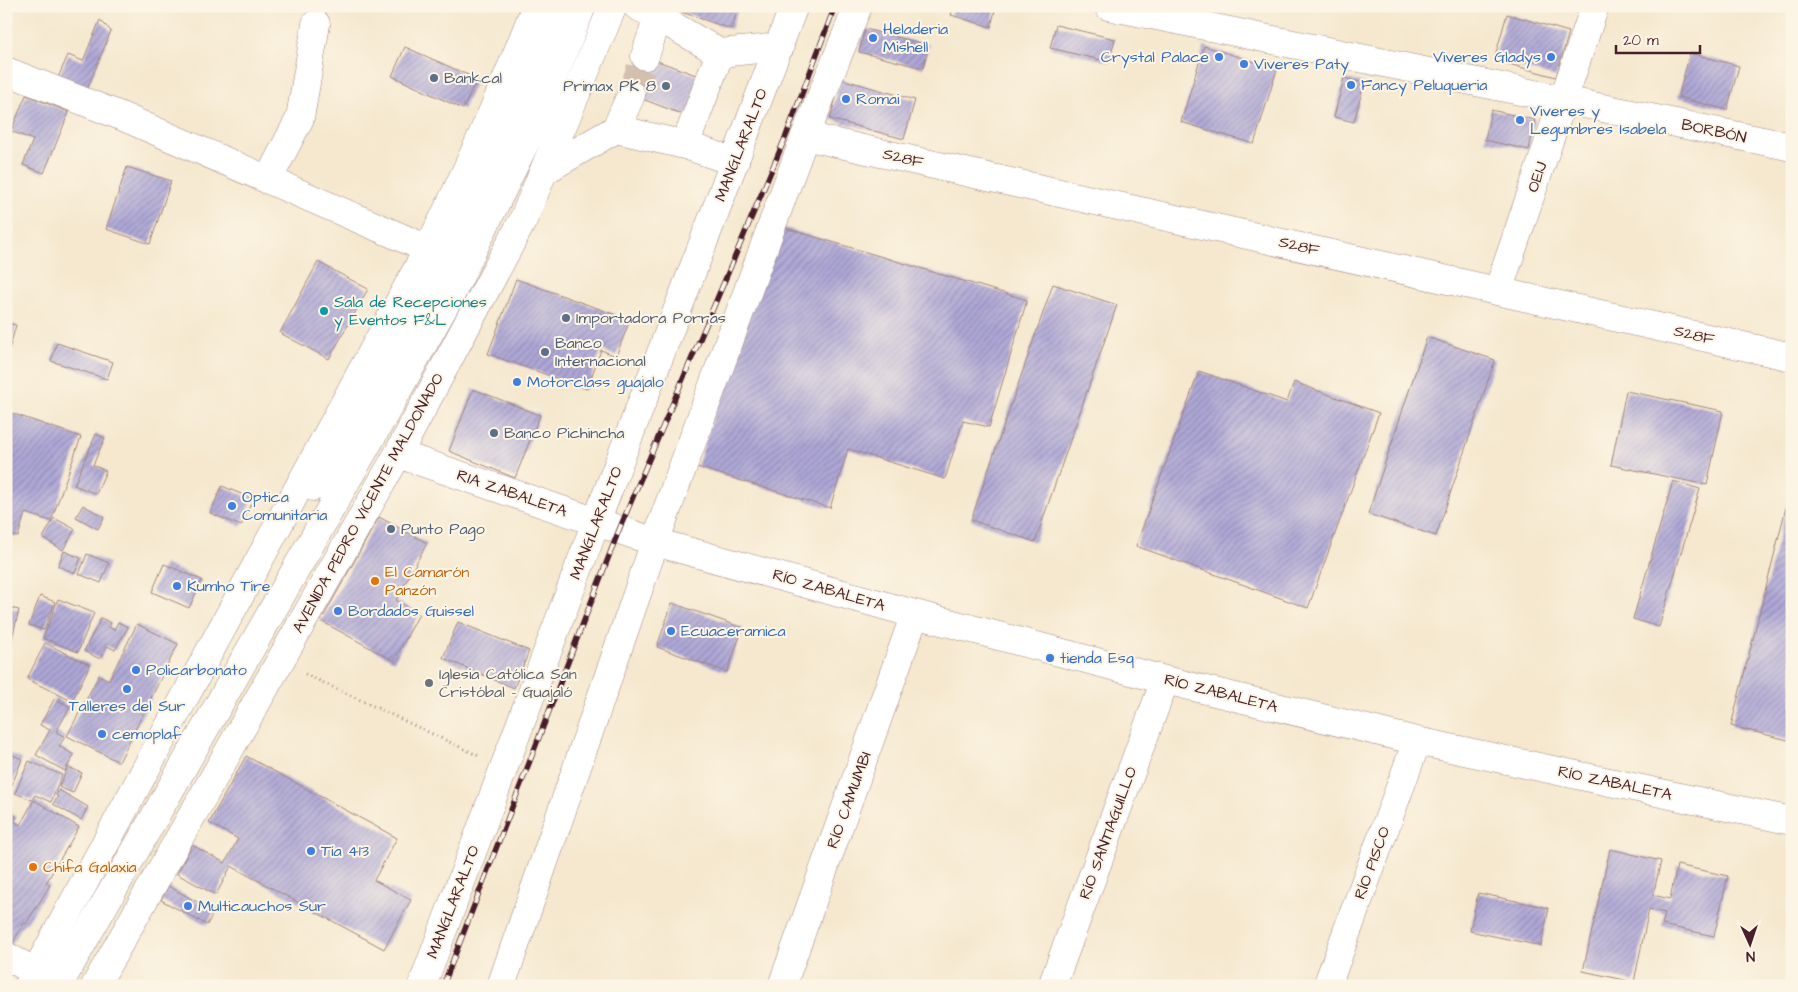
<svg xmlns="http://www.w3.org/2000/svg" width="1798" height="992" font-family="'Architects Daughter',sans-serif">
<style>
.building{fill:url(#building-hatch)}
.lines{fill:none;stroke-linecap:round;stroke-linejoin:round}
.minor-tunnel{stroke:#d3c0ae;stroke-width:28;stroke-dasharray:28 14;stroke-linecap:butt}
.minor-casing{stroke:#a0847d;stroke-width:29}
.major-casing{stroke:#a0847d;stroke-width:29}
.path{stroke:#a0847d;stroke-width:3;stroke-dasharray:1 4;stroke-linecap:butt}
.minor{stroke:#fff;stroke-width:28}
.major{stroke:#fff;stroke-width:28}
.rail-casing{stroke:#4a1f2b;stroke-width:5.5}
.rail{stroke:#fcf5e5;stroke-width:4;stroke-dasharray:11;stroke-linecap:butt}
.shop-dot{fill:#3f7fe0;stroke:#fcf5e5;stroke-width:2}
.service-dot{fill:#5c6f8a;stroke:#fcf5e5;stroke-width:2}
.culture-dot{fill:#0f9aa8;stroke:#fcf5e5;stroke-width:2}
.food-dot{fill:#e8710a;stroke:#fcf5e5;stroke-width:2}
.worship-dot{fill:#6b7280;stroke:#fcf5e5;stroke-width:2}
.labels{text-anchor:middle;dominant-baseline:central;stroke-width:4;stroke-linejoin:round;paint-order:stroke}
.shop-label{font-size:16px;fill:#366cbe;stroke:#fcf5e5;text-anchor:start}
.service-label{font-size:16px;fill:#4e5e75;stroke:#fcf5e5;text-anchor:start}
.street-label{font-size:16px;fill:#4a1f2b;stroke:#fcf5e5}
.culture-label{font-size:16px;fill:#0d838f;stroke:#fcf5e5;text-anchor:start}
.food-label{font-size:16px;fill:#c56008;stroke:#fcf5e5;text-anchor:start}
.worship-label{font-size:16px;fill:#5b616d;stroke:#fcf5e5;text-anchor:start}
</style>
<defs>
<pattern id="building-hatch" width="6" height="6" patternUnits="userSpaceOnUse" patternTransform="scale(1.25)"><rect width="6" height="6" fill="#aea8d7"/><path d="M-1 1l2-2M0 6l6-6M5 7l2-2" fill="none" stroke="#9088af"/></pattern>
</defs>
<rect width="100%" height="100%" fill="#fcf5e5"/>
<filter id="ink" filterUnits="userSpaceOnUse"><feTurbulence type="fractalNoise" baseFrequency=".02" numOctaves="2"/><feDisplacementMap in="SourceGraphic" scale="10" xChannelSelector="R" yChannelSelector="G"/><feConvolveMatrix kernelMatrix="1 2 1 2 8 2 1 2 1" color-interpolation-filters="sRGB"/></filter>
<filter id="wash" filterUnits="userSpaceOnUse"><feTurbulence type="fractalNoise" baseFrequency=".0096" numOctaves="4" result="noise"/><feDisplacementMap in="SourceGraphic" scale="20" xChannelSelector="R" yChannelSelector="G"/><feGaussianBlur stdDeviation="1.12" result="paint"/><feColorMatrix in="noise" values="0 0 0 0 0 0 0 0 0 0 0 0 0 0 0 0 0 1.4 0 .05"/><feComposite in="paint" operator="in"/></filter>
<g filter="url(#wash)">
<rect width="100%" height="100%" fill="#f5e8cf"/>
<g id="blocks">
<path class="building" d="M664,6H739L731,29Z
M954,6H996L991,27L951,15Z
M1507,14L1569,32L1556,77L1494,60Z
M100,20L111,31L86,92L57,80L68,55L83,61Z
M1056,25L1115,39L1109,62L1050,48Z
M865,29L929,45L923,68L859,52Z
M1204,46L1277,69L1254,144L1181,122Z
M405,47L477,79L463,109L392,76Z
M1690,53L1739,66L1727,110L1678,97Z
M641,55L704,78L689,117L627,93Z
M1344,78L1364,83L1354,122L1334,117Z
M841,79L915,100L904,139L830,119Z
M26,95L69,112L44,173L23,165L33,140L11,131Z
M1491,110L1535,120L1529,150L1485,140Z
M127,167L171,181L150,244L106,229Z
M775,225L1027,300L989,427L963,421L945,479L848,449L830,508L697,467Z
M318,262L368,289L329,359L280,333Z
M516,279L630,320L616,356L601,350L587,389L488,354Z
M1053,284L1117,305L1035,542L971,520Z
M6,323L16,325L7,357H6Z
M1427,337L1495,360L1436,536L1368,514Z
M57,343L113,362L107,379L51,361Z
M1199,371L1287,402L1294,382L1379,413L1308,608L1136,546Z
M473,389L540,415L515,478L449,451Z
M1626,391L1723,411L1707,485L1611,465Z
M8,412L81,437L51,521L25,513L18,537L6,534V418Z
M96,434L105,438L93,465L106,471L96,494L74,485Z
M1673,481L1700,489L1659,627L1633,619Z
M222,486L253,499L241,526L210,513Z
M1791,488H1792V741L1731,726Z
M83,505L104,517L98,529L76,517Z
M379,517L427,543L396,600L419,614L394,661L321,621Z
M54,518L75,529L63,550L43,538Z
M64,551L81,558L75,573L58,566Z
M87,554L109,563L101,583L79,574Z
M164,564L202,580L189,608L152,592Z
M40,596L55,602L44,630L29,625Z
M58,599L94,613L78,652L43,638Z
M672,603L743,628L727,672L657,647Z
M6,607L19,610L8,654H6Z
M101,618L111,623L109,627L114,630L118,622L128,627L115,650L107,646L100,659L84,651Z
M458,622L529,651L514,688L443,658Z
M137,624L178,644L119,762L67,736L99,675L109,680Z
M45,643L90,665L72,701L27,679Z
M55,698L70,707L56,732L65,737L59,746L74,755L65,771L36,755L50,730L40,725Z
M6,752L22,759L10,790L6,788Z
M246,756L397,838L374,880L411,900L384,949L231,866L216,895L177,874L192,845L225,863L238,839L209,823Z
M29,761L62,775L51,802L35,795L32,800L15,793Z
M68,767L82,773L73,793L59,787Z
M59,790L88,807L81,820L53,804L58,797L56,795Z
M34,800L79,827L46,883L50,885L26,924L24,923L11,946L6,943V811L17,817L14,821L20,825Z
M1610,849L1661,861L1653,895L1670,899L1677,865L1728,876L1714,936L1662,925L1665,913L1649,909L1634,982L1583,971Z
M168,886L214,911L207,925L161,900Z
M1478,893L1549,908L1541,946L1470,931Z"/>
</g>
</g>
<g filter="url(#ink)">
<use href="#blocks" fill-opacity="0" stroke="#a0847d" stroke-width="1"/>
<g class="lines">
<path class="minor-tunnel" d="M631,95L645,56"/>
<g class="minor-casing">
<path id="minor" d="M637,6L658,17L720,53L780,47
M1108,6L1792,147
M645,56L658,17
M6,71L121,116L428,249
M616,129L685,145L735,162
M805,136L1792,357
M685,145L720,53
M544,171L616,129L631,95
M268,180L300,118L316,24
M1498,291L1595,6
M398,454L655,542L915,614L1165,680L1417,741L1792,821
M313,487L440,269L509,127L558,6
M6,956L36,972
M58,986L380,422L449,298L532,129L582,6
M782,986L915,614
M1052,986L1165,680
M1327,986L1417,741"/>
</g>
<g class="major-casing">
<path id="major" d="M28,986L428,249C469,169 503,90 536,6
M95,986L398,454L523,220L613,6
M422,986L596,522L794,6
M501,986L655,542L805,136L858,6"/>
</g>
<path class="path" d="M305,674L479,756"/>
<use href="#minor" class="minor"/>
<use href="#major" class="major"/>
<g class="rail-casing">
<path id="rail" d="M443,986L619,530L786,136L835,6"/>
</g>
<use href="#rail" class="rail"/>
</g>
</g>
<g class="shop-dot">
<circle cx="873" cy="38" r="5"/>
<circle cx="1219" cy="57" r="5"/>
<circle cx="1551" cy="57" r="5"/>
<circle cx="1244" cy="64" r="5"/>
<circle cx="1351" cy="85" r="5"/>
<circle cx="846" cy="99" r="5"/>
<circle cx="1520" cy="120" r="5"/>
<circle cx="517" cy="382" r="5"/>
<circle cx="232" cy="506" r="5"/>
<circle cx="177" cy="586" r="5"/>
<circle cx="338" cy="611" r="5"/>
<circle cx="671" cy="631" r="5"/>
<circle cx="1050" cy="658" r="5"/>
<circle cx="136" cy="670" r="5"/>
<circle cx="127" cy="689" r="5"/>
<circle cx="102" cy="734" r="5"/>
<circle cx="311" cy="851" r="5"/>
<circle cx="188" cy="906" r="5"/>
</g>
<g class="service-dot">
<circle cx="434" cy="78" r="5"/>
<circle cx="666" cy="86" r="5"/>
<circle cx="566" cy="318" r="5"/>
<circle cx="545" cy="352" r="5"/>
<circle cx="494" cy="433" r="5"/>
<circle cx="391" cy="529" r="5"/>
</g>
<circle class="culture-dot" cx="324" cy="311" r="5"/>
<g class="food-dot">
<circle cx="375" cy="581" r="5"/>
<circle cx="33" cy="867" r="5"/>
</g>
<circle class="worship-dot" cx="429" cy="683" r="5"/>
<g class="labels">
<g class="shop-label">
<text x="883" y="29">Heladeria<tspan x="883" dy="18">Mishell</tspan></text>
<text x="1209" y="57" text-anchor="end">Crystal Palace</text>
<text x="1541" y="57" text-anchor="end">Viveres Gladys</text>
<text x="1254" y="64">Viveres Paty</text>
<text x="1361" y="85">Fancy Peluqueria</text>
<text x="856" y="99">Romai</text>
<text x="1530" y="111">Viveres y<tspan x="1530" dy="18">Legumbres Isabela</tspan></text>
<text x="527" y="382">Motorclass guajalo</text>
<text x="242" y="497">Optica<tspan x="242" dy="18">Comunitaria</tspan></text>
<text x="187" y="586">Kumho Tire</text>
<text x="348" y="611">Bordados Guissel</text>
<text x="681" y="631">Ecuaceramica</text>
<text x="1060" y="658">tienda Esq</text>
<text x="146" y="670">Policarbonato</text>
<text x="127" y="706" text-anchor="middle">Talleres del Sur</text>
<text x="112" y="734">cemoplaf</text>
<text x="321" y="851">Tía 413</text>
<text x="198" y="906">Multicauchos Sur</text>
</g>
<g class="service-label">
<text x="444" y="78">Bankcal</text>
<text x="656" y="86" text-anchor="end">Primax PK 8</text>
<text x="576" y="318">Importadora Porras</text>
<text x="555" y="343">Banco<tspan x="555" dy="18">Internacional</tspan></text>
<text x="504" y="433">Banco Pichincha</text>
<text x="401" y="529">Punto Pago</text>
</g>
<g class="street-label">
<text transform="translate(1714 131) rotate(12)">BORBÓN</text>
<text transform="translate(741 145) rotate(-69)">MANGLARALTO</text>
<text transform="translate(903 158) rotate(13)">S28F</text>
<text transform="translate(1537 177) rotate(-71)">OE1J</text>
<text transform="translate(1299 246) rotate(13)">S28F</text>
<text transform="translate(1694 335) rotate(13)">S28F</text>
<text transform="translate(512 493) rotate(19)">RIA ZABALETA</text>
<text transform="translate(368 503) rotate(-61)">AVENIDA PEDRO VICENTE MALDONADO</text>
<text transform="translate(596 523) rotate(-69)">MANGLARALTO</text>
<text transform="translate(829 590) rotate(16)">RÍO ZABALETA</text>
<text transform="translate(1221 693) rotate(14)">RÍO ZABALETA</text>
<text transform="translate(1615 783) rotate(12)">RÍO ZABALETA</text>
<text transform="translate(849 800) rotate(-70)">RÍO CAMUMBI</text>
<text transform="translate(1108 833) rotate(-70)">RÍO SANTIAGUILLO</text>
<text transform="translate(1372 863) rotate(-70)">RÍO PISCO</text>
<text transform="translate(453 902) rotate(-69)">MANGLARALTO</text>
</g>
<g class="culture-label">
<text x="334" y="302">Sala de Recepciones<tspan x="334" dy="18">y Eventos F&amp;L</tspan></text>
</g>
<g class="food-label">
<text x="385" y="572">El Camarón<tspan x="385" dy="18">Panzón</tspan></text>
<text x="43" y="867">Chifa Galaxia</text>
</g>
<g class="worship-label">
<text x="439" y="674">Iglesia Católica San<tspan x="439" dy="18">Cristóbal - Guajaló</tspan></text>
</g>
</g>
<rect width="1798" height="992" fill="none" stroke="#fcf5e5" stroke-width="25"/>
<g transform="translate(1750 944) rotate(177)" stroke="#fcf5e5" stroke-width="4" paint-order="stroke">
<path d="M0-4L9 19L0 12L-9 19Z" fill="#4a1f2b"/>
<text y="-8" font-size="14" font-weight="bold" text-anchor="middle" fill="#4a1f2b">N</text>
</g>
<path d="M1616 45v8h84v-8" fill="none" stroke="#4a1f2b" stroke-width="2.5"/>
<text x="1623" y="45" font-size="15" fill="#4a1f2b" stroke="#fcf5e5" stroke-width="4" paint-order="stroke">20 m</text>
</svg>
